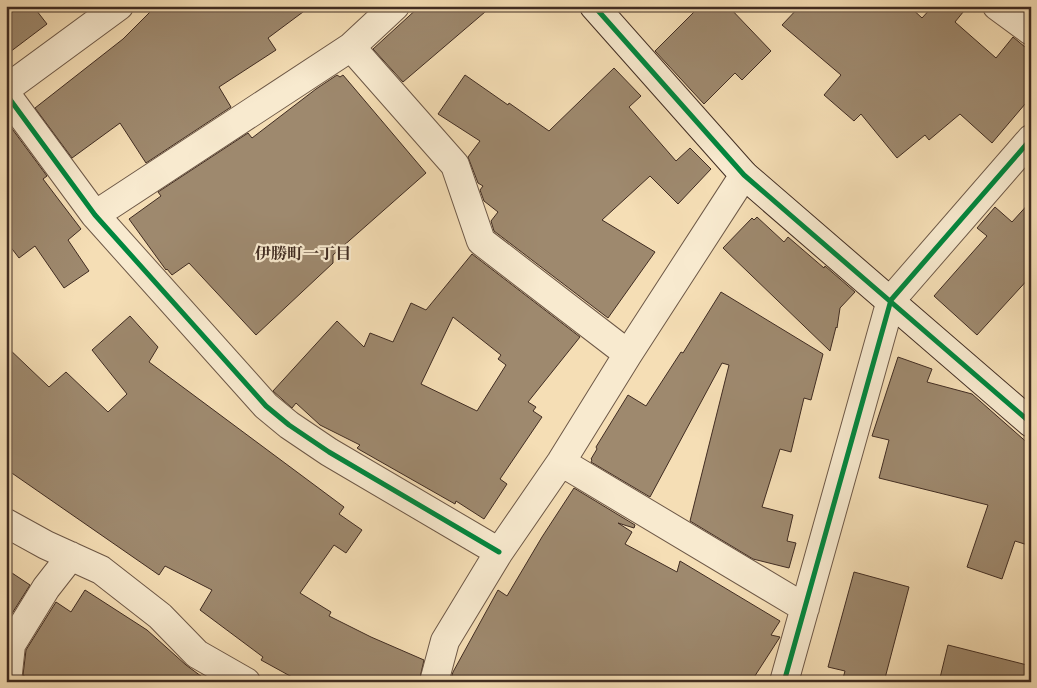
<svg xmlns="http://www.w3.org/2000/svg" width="1037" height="688" font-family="Alegreya,'Noto Serif JP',serif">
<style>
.building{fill:#9e896e;stroke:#402c22;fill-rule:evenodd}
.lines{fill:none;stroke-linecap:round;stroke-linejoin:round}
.street-casing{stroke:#6d5847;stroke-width:30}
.secondary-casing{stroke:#402c22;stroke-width:30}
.street{stroke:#f8eacf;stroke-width:28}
.secondary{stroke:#f8eacf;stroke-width:28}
.cycleway-casing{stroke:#f8eacf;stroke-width:8}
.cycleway{stroke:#00873e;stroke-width:5}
.labels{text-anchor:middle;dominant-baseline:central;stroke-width:4.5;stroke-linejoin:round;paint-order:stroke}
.neighbourhood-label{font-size:16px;font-weight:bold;fill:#402c22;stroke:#f8eacf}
</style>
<rect width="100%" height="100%" fill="#f5deb5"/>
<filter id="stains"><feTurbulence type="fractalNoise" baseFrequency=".004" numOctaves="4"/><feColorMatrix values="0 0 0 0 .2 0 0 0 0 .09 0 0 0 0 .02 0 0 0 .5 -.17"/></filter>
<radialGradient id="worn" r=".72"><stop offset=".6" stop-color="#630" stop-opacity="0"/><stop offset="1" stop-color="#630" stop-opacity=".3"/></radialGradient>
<path class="building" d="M6,6H33L47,24L6,55Z
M156,6H311L268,38L276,50L219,87L231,107L146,163L120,123L72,158L35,108L123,39Z
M420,6H492L403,82L373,49Z
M700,6H728L771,51L742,80L735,73L704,104L655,51Z
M800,6H909L922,18L933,6H968L955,22L996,58L1013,37L1031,52V97L992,143L960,114L929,140L925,135L897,158L861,114L854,121L824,95L841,75L782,25Z
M614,68L641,96L629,107L676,161L690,148L711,169L678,204L650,176L602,220L655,252L608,318L494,231L491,221L498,212L484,201L480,190L483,186L478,183L468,157L480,141L438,114L465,75L508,105L509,103L549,131Z
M337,75L340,77L343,75L426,173L333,255V263L256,335L189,263L172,275L167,269L166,270L129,219L161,196L158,192L248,133L252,138L316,89Z
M10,126L47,176L43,179L81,229L68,240L89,271L64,288L35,246L19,258L6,241V129Z
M1031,201V276L977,335L934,296L987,236L977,228L995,207L1012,222Z
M757,217L784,242L788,237L824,268L825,266L855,292L840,308L837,328L836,327L830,351L723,248L752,218L754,220Z
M472,254L580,337L528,402L536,407L533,411L542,417L500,479L507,484L484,519L456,501L455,504L360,450L357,448L360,445L320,425L296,403L292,408L273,391L337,321L364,347L370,333L393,342L411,303L426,310ZM453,317L501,355L498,359L506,365L477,411L421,384Z
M721,292L823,354L811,400L804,398L791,452L780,449L762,507L793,515L787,541L796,543L789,568L753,559L690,521L729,365L722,363L650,497L591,462L592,460L591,459L597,449L596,447L628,395L646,406L681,352L683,353Z
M130,316L158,347L149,362L344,507L339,514L362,530L346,553L334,545L300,593L331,612L329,616L371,637L424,660L419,682H301L261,660L263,657L200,610L212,590L165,566L159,575L6,469V346L49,387L66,372L108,412L127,394L92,350Z
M898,357L932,369L927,382L972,394L1031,446V546L1015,541L1002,579L967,567L988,505L879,478L889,440L872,436Z
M574,488L635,525L634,528L618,523L632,532L625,544L677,572L680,561L780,621L771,635L780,637L751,682H450L453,672L498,590L507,596L542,537Z
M6,569L30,585L6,623Z
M854,572L909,587L884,682H842L845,671L828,667Z
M85,590L147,630L186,665L209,682H33L23,675L26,650L56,602L71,612Z
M948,645L1031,666V682H939Z"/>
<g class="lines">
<g class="street-casing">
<path id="street" d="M997,6L1031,31
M351,47L455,165L481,241L628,354
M6,89L119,6
M6,94L95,215L266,406L289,425L329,452L499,552
M95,215L351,47L395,6
M561,462L805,608
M6,523L46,545L101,570L160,616L197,654L246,682
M7,682L11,645L46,588L71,556
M434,682L445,641L499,552L561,462L628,354L744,175
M784,682L891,300L1031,139"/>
</g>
<g class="secondary-casing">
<path id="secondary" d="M594,6L744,175L1031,423"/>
</g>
<use href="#street" class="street"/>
<use href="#secondary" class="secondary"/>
<g class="cycleway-casing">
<path id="cycleway" d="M594,6L744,175L1031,423
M6,94L95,215L266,406L289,425L329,452L499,552
M784,682L891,300L1031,139"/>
</g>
<use href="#cycleway" class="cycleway"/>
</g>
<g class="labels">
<g class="neighbourhood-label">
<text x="303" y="254">伊勝町一丁目</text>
</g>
</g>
<rect width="1037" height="688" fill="none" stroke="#f5deb5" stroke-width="25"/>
<rect x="8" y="8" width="1022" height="673" fill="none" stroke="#402c22" stroke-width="2.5"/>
<rect x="12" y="12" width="1012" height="663" fill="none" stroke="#402c22"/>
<rect width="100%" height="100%" filter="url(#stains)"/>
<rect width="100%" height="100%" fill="url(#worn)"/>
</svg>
